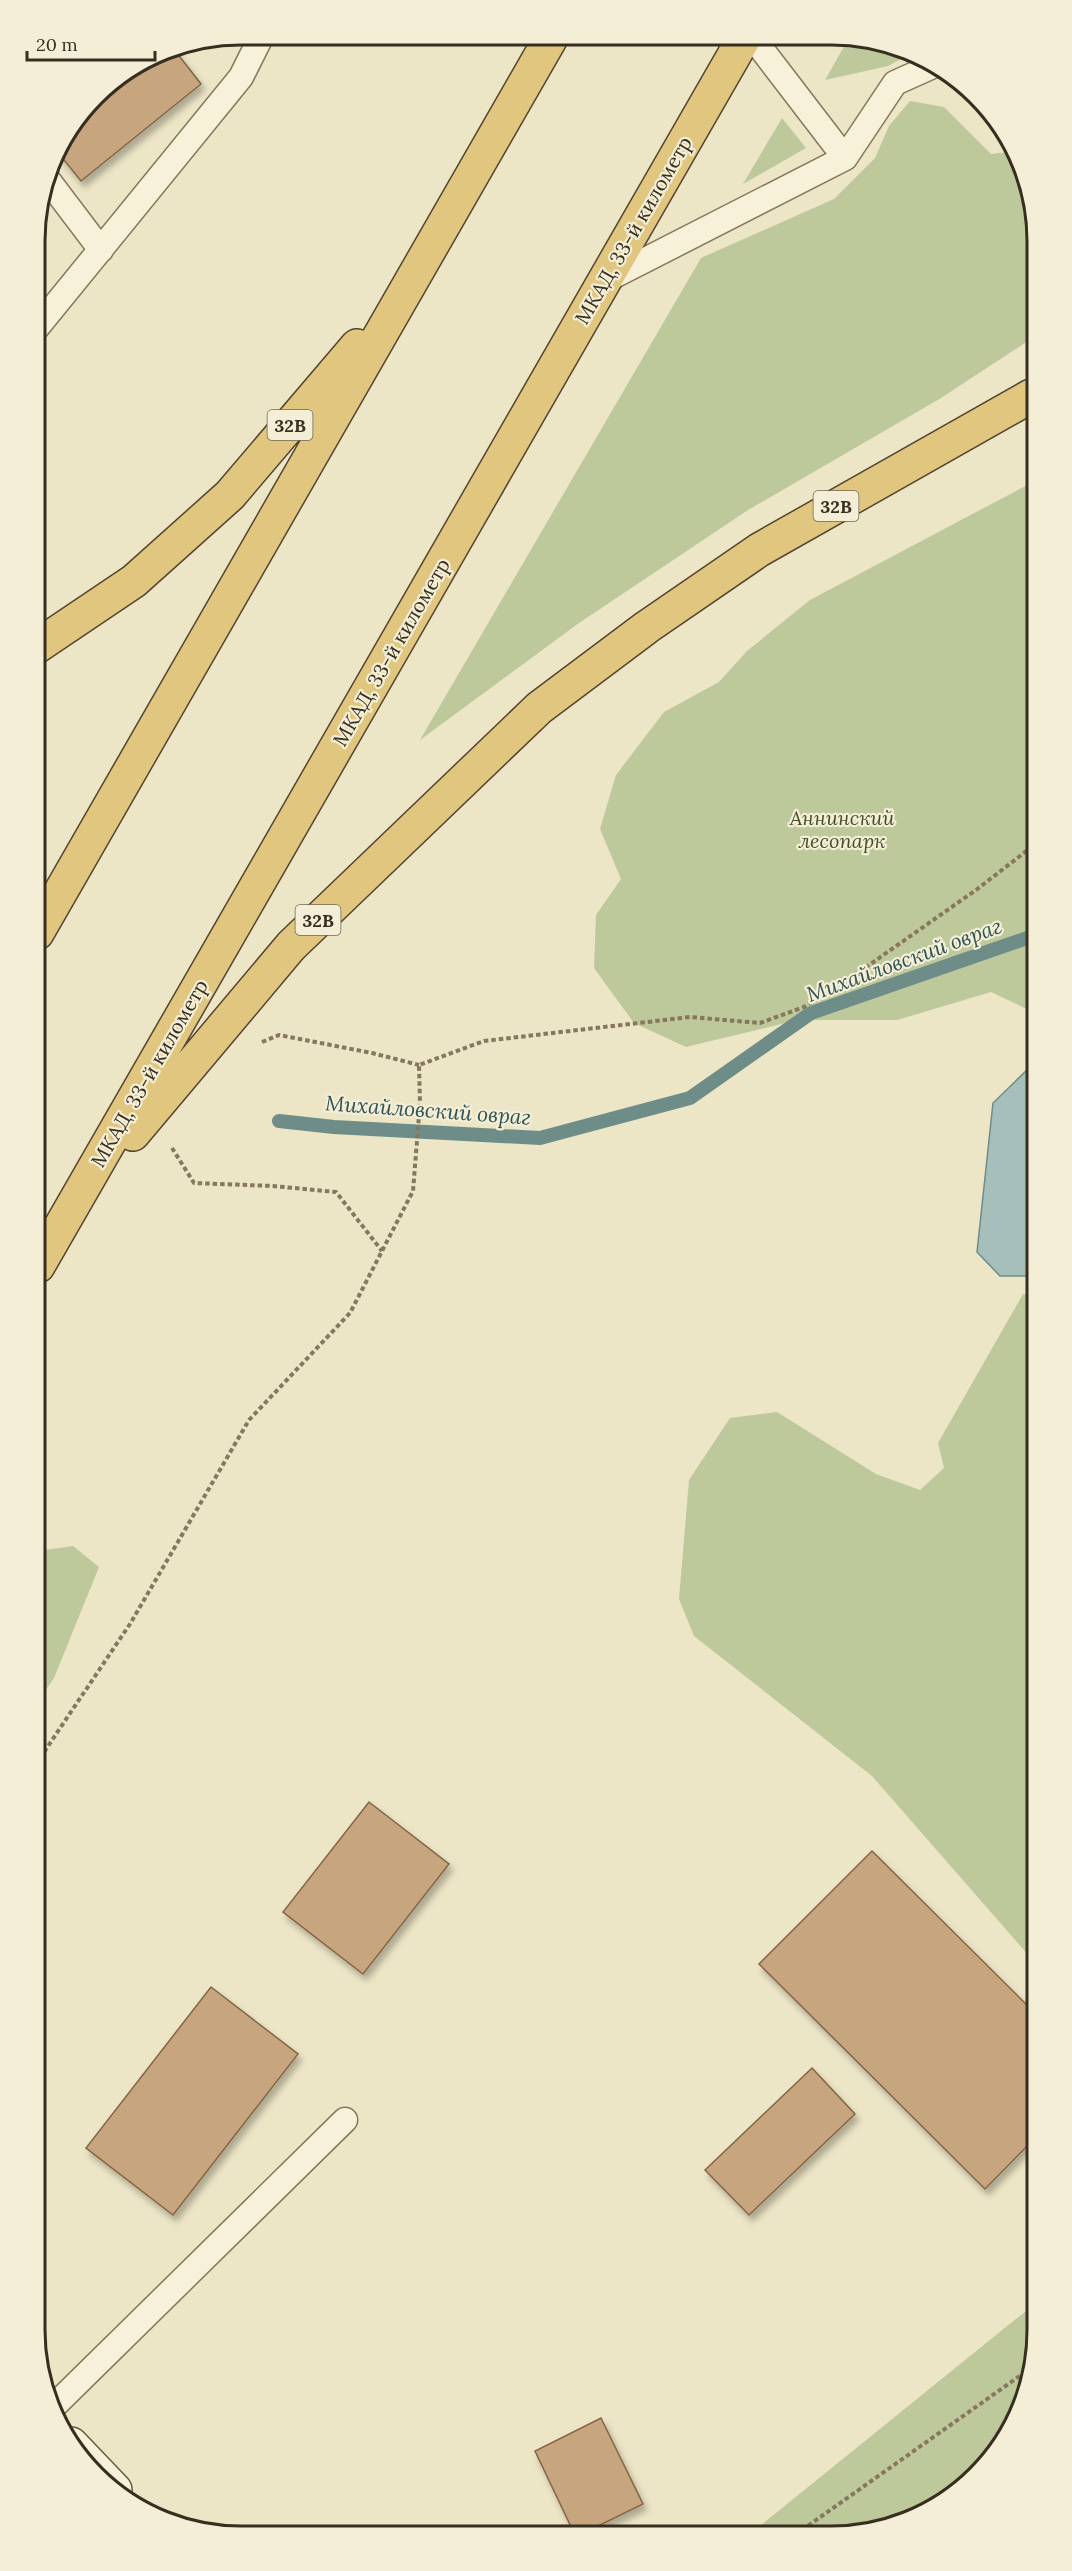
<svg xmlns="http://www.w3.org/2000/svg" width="1072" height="2571" font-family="Lora,serif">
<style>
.green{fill:#bec99b}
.water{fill:#a7bfbb;stroke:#6e8d89;stroke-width:1.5}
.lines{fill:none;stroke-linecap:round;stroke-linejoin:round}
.stream{stroke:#6e8d89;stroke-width:14}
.building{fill:#c7a57e;stroke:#846544;stroke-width:1.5;filter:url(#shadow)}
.service-casing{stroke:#86775d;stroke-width:27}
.secondary-casing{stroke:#685940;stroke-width:36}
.trunk-casing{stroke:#544531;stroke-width:36}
.path{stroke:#86775d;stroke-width:4;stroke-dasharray:4.5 3;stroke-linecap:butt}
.service{stroke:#f7f1d9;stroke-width:24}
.secondary{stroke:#f7f1d9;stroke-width:33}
.trunk{stroke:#e0c67f;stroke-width:33}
.labels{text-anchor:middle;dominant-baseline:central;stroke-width:4.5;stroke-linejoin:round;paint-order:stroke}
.shield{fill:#f3eed5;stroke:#6f6856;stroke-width:1.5}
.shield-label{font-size:18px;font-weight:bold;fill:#372e20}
.street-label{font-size:20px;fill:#372e20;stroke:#f3eed5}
.park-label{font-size:20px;font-style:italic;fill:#435228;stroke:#f3eed5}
.water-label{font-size:21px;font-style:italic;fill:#305456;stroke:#f3eed5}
.rim{fill:none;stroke:#372e20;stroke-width:3}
</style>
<defs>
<filter id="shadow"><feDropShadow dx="3.5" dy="6" stdDeviation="3" flood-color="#0004"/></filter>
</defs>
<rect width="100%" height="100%" fill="#ece5c6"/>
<path class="green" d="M849,38H871L913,53L888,66L825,80Z
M910,101L944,107L991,154L1009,152L1031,188V339L941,398L748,510L579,623L420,740L701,258L834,199L875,158L889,126Z
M782,118L806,148L743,184Z
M1031,483L1033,1012L991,992L897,1020H798L686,1047L634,1023L594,968L596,915L621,879L600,829L616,775L664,712L719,682L747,651L810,600Z
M1023,1294H1034L1036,1964L872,1776L694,1636L679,1599L689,1480L730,1418L777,1412L876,1474L920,1490L944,1468L938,1443Z
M73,1546L99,1567L54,1678L39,1700V1558L45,1550Z
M1037,2302V2343L1022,2408L995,2456L945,2502L884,2530H755Z"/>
<path class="water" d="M1033,1068L1034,1276H1000L977,1252L993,1103L1028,1069Z"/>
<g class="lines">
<path class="stream" d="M279,1121L334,1127L540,1138L690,1098L811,1013L1033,936"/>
</g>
<path class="building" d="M173,48L201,84L81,181L56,150L105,86L163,50Z
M369,1802L449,1864L363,1974L283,1912Z
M872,1851L1036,2014V2137L985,2189L759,1964Z
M211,1987L298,2054L173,2215L86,2148Z
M812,2068L855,2114L749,2215L705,2170Z
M601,2418L643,2504L588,2531H573L535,2451Z"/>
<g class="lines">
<g class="service-casing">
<path id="service" d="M753,38L845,158
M48,180L101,250
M604,281L845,158L895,83L935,65
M35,330L241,77L262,35
M52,2408L345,2120"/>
</g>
<g class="secondary-casing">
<path id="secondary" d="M71,2444L115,2490"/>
</g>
<g class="trunk-casing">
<path id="trunk" d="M36,647L134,581L230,495L357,346
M37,933L552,36
M133,1134L291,946L539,708L647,627L759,550L1031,396
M38,1266L744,38"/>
</g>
<path class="path" d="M262,1042L279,1035L372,1053L419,1065
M172,1148L194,1183L273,1186L336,1192L382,1251
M40,1758L130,1624L249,1420L350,1313L413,1191L420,1103L419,1065L484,1041L690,1017L760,1023L804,1007L872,963L976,890L1033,846
M802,2530L1031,2368"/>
<use href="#service" class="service"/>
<use href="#secondary" class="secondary"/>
<use href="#trunk" class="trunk"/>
</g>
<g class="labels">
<g class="shield">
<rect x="267.5" y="410" width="45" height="30" rx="4.5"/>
<rect x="813.5" y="491" width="45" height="30" rx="4.5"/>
<rect x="295.5" y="905" width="45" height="30" rx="4.5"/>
</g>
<g class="shield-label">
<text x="290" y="425">32B</text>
<text x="836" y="506">32B</text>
<text x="318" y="920">32B</text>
</g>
<g class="street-label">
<text transform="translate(633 230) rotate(-60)">МКАД, 33-й километр</text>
<text transform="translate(391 652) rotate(-60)">МКАД, 33-й километр</text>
<text transform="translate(149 1073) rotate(-60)">МКАД, 33-й километр</text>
</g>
<g class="park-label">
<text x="842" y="817">Аннинский<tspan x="842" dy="23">лесопарк</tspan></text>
</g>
<g class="water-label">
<text transform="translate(904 960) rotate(-20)">Михайловский овраг</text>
<text transform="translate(428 1110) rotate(4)">Михайловский овраг</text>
</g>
</g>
<path d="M0 0H1072V2571H0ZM241 45H831A196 196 0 0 1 1027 241V2330A196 196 0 0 1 831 2526H241A196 196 0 0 1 45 2330V241A196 196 0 0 1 241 45Z" fill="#f3eed5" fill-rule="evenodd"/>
<path class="rim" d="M241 45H831A196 196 0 0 1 1027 241V2330A196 196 0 0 1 831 2526H241A196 196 0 0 1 45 2330V241A196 196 0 0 1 241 45Z"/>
<path d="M27 51v9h128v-9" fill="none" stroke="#372e20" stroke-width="3"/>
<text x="36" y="51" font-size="18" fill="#372e20" stroke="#f3eed5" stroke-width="4.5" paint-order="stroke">20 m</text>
</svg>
